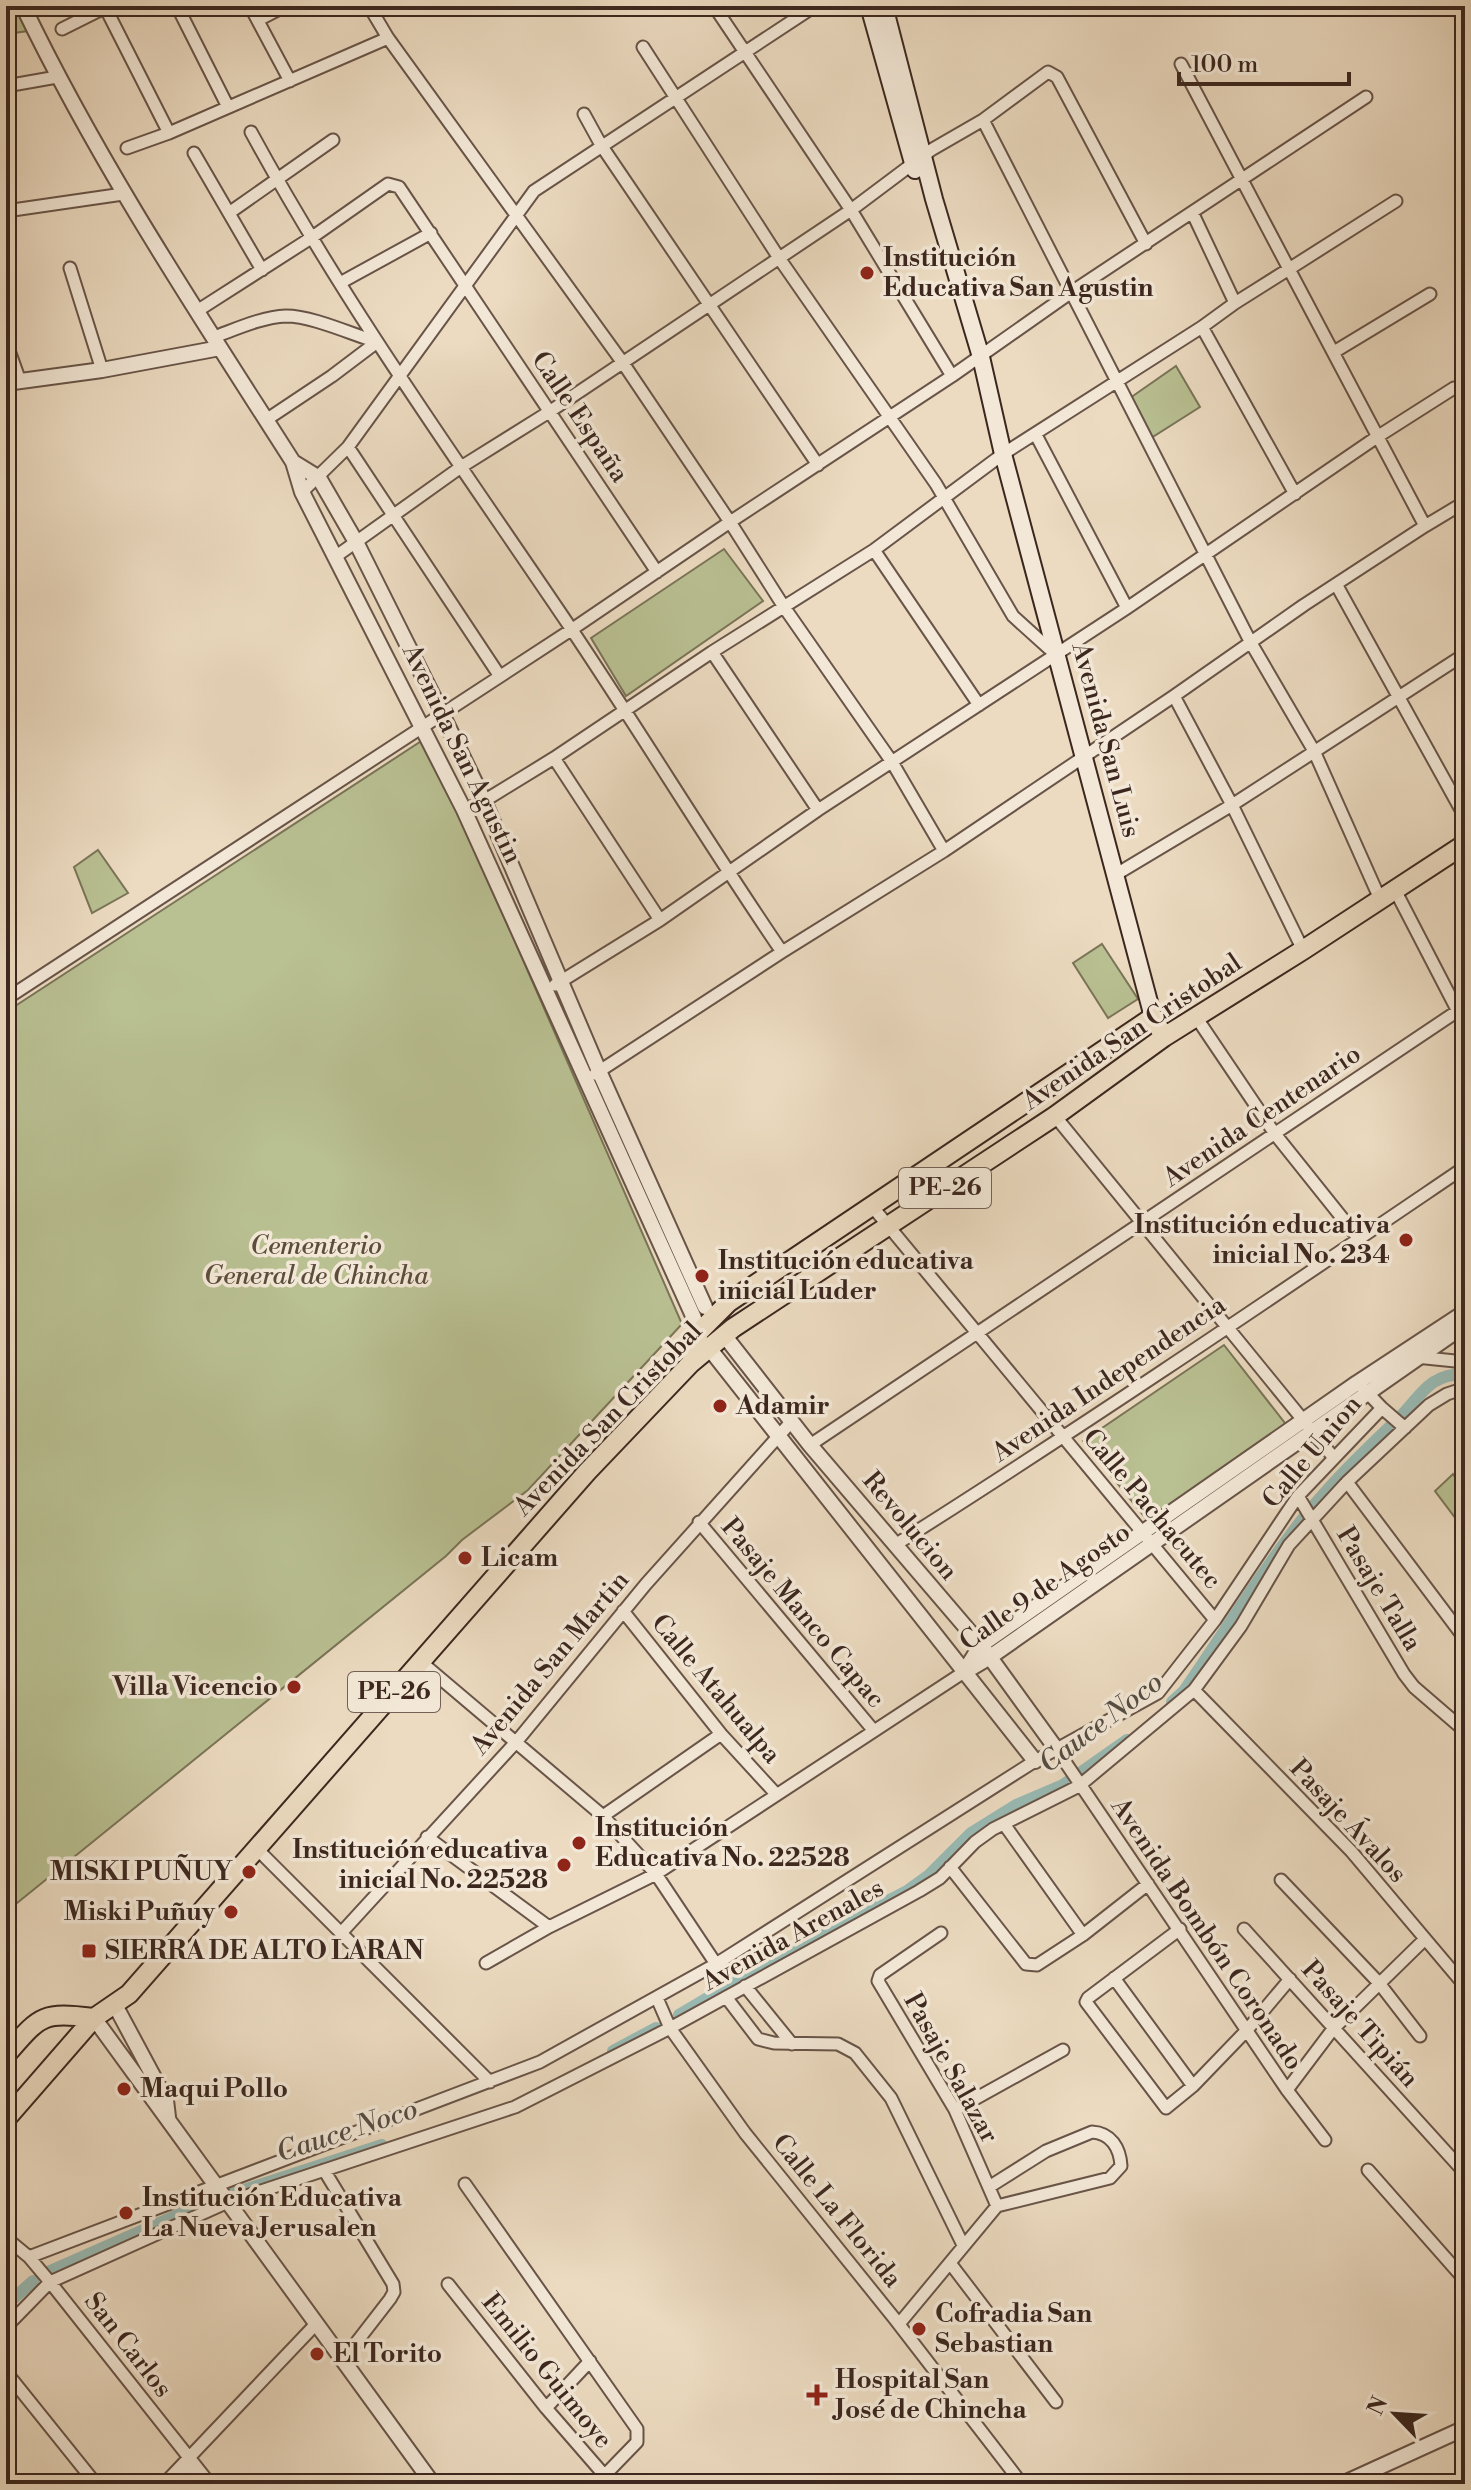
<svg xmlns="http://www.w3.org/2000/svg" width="1471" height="2490" font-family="'Libre Bodoni',serif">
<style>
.green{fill:#b9c092;stroke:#7a7458;stroke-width:2}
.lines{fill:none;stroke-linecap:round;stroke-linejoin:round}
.canal{stroke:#99bbb5;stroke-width:12}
.minor-casing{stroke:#685448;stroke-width:15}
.tertiary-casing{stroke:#685448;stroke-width:18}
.secondary-casing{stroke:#3c271f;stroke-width:20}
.trunk-casing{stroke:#3c271f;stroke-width:22}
.minor{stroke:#f3e8d7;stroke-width:11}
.tertiary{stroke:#f3e8d7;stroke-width:14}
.secondary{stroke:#f3e8d7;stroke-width:16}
.trunk{stroke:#ecdbc1;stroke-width:18}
.poi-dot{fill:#8f2418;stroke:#f3e8d7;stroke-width:3}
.labels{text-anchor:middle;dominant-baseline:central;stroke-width:7;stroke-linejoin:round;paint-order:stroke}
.shield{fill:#f3e8d7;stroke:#736156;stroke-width:2}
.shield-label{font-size:24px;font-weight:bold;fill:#3c271f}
.poi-label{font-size:26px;font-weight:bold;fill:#3c271f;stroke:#f3e8d7;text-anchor:start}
.street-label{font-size:26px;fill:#3c271f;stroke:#f3e8d7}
.park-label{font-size:26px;font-style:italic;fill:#5b4d3c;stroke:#f3e8d7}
.water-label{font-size:28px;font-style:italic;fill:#534c44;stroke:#f3e8d7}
</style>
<rect width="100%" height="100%" fill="#ecdbc1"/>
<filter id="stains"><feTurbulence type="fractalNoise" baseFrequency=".0025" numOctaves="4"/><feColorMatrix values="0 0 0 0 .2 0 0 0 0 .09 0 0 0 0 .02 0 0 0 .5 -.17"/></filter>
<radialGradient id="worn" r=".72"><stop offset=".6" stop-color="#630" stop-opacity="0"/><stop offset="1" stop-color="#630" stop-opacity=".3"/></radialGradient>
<path class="green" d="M6,6H24L36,30L6,34Z
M1176,366L1200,407L1151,438L1130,398Z
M724,549L763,601L626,696L591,638Z
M426,738L682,1324L528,1490L462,1540L446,1556L6,1912V1012Z
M98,850L128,893L92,913L74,867Z
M1102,944L1138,999L1108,1018L1073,963Z
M1224,1345L1288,1427L1147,1520L1083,1441Z
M1453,1474L1465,1492V1531L1435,1491Z"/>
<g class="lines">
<path class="canal" d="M1172,1702L1184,1691C1223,1635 1259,1575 1301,1521C1330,1484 1364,1451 1398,1419C1421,1397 1427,1374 1465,1374
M679,2015L760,1967L907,1891L929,1875L971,1833L1016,1805L1063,1785L1127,1740
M613,2051L656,2028
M48,2272L207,2202L382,2145
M6,2305L33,2281"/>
<g class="minor-casing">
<path id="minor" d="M177,6L228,107
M250,6L290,81
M369,6L388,38L623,363L730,522L784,607L892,762L944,851
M714,6L851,210L952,376
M105,7L169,133
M258,20L285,6
M62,29L108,6
M643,47L779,258L936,484L1013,616L1055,654
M1181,64L1289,269L1396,201
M6,86L57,77
M584,114L601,145L818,465
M983,120L1251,643L1314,751L1380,899
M251,132C345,305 460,464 570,627C642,734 709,845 782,952
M127,148L169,133L388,38
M194,153L262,270
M6,211L123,194
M229,213L333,140
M70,268L102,370
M340,283L431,233
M197,311L311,238L388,184L399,187L657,572
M1202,327L1295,494
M214,337C236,329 262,317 286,316C312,316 351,334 377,342L332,376L266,420
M6,342L20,381
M1334,352L1430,294
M1036,435L1127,608
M348,447L499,675
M302,492L348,447L534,191L815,6
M1425,526L1465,502
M874,550L979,705
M335,557L461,467L549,412L851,210L931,150L983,120L1048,72L1057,77L1146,244
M1336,584L1465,817
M712,652L818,810
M1174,696L1232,805L1303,950
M554,758L660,920
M464,810L484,801L554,758L712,652L874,550L1003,454L1202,327L1235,303
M1115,875L1232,805L1465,654
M1394,888L1465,1025
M555,985L660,920L818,810L1127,608L1377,437L1454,388
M6,999L571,630L730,522L952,376L1070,293L1366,97
M1196,1017L1275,1134L1359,1239
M595,1074L782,952L944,851L1174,696L1304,605L1425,526L1289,269L1235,303L1193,214
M1055,1116L1334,1458
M871,1205L1215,1620
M1416,1357L1465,1362
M1382,1408L1405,1428
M810,1445L1459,1010
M1347,1482L1465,1639
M1298,1496L1404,1674L1414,1687L1465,1731
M699,1522L874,1731
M895,1545C1088,1423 1276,1295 1465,1167
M623,1611L721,1734L776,1794
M421,1662L603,1816L656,1874L716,1964
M1194,1690L1351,1851L1465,1986
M1057,1750L1287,2090L1325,2140
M603,1816L721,1734
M1004,1824L1083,1935
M427,1837L549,1927
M257,1849L490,2082
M950,1867L1026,1964L1037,1965L1083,1935L1148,1884
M1281,1880L1379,1983L1420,2036
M1180,1929L1088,1998L1086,2002L1166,2108L1193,2086L1247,2030L1290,1979
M1244,1929L1465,2173
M342,1932L517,1741L646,1584L792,1421
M941,1933L880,1975L878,1981L955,2110L997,2206
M486,1963L549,1927L656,1874L964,1672
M1114,1978L1193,2086
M745,1986L792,2044
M726,1997L758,2039L774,2043L838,2044L855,2053L891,2098L963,2245
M657,1998L670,2028L745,2133L894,2318L1022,2484
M1287,2090L1333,2029L1425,1939
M955,2110L1063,2050
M324,2170L393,2284L394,2292L390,2299L342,2361
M1368,2170L1465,2280
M465,2184L637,2429V2442L604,2476
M6,2238L29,2257L50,2282L210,2484
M29,2257L540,2062L716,1964L1035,1761L1158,1693L1215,1620L1298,1496L1382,1408L1362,1387
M950,2263L1056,2402
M448,2284L546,2408L612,2484
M899,2324L997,2206L1110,2178L1121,2166C1120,2148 1111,2133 1092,2132L1046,2151L989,2187
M6,2327L50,2282L228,2202L515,2107L670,2028L919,1891L940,1878L975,1842L993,1829L1079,1786L1194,1690L1241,1626L1289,1545L1347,1482L1429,1405L1447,1394L1465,1388
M6,2372L96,2484
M546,2408L590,2361
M183,2465L197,2484
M164,2484L315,2325"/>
</g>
<g class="tertiary-casing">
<path id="tertiary" d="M23,6C100,166 198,313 293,462L302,492L464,810L694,1318
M6,383L102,370L220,348
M293,462L319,478L356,542L442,714L484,801L599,1071L705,1307
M724,1335L810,1445L981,1645L1057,1750
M709,1348L1035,1761
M968,1670L990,1657L1465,1325
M964,1672L981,1645L1357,1383L1465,1312
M115,2005L166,2100L168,2117
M94,2018L433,2484
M1342,2484L1465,2428"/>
</g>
<g class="secondary-casing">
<path id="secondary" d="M869,6L915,170
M884,6L934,199L981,357L1003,454L1153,1017"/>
</g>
<g class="trunk-casing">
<path id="trunk" d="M691,1363L699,1332L729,1302L1153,1017L1164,1037
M6,2055C41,2015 41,2012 94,2018
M6,2119L94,2018L129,1994L587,1472L691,1363L733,1328L1055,1116L1164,1037L1303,950L1465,844"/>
</g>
<use href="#minor" class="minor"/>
<use href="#tertiary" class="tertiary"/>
<use href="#secondary" class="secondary"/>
<use href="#trunk" class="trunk"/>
</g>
<g class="poi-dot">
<circle cx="867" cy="273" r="8"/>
<circle cx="1406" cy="1240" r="8"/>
<circle cx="702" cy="1276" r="8"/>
<circle cx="720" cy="1406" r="8"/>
<circle cx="465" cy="1558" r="8"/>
<circle cx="294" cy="1687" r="8"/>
<circle cx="579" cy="1843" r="8"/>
<circle cx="564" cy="1865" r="8"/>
<circle cx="249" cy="1872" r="8"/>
<circle cx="231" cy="1912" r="8"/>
<rect x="81" y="1943" width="16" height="16" rx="4"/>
<circle cx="124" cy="2089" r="8"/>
<circle cx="126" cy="2213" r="8"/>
<circle cx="919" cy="2329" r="8"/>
<circle cx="317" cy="2354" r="8"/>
<path d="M813 2383h8v8h8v8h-8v8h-8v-8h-8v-8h8z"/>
</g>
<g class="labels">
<g class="shield">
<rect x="899" y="1168" width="92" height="40" rx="6"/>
<rect x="348" y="1672" width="92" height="40" rx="6"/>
</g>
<g class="shield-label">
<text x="945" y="1188">PE-26</text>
<text x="394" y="1692">PE-26</text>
</g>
<g class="poi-label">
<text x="883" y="258">Institución<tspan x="883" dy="30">Educativa San Agustin</tspan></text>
<text x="1390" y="1225" text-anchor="end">Institución educativa<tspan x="1390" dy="30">inicial No. 234</tspan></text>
<text x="718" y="1261">Institución educativa<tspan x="718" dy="30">inicial Luder</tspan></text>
<text x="736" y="1406">Adamir</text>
<text x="481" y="1558">Licam</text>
<text x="278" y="1687" text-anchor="end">Villa Vicencio</text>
<text x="595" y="1828">Institución<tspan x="595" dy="30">Educativa No. 22528</tspan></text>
<text x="548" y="1850" text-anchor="end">Institución educativa<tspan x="548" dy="30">inicial No. 22528</tspan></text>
<text x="233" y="1872" text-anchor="end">MISKI PUÑUY</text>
<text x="215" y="1912" text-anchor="end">Miski Puñuy</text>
<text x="105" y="1951">SIERRA DE ALTO LARAN</text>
<text x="140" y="2089">Maqui Pollo</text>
<text x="142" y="2198">Institución Educativa<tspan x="142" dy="30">La Nueva Jerusalen</tspan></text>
<text x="935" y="2314">Cofradia San<tspan x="935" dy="30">Sebastian</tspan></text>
<text x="333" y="2354">El Torito</text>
<text x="835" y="2380">Hospital San<tspan x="835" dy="30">José de Chincha</tspan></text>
</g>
<g class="street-label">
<text transform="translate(580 417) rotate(56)">Calle España</text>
<text transform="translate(1106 740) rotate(75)">Avenida San Luis</text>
<text transform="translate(462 754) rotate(64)">Avenida San Agustin</text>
<text transform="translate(1132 1032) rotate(-34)">Avenida San Cristobal</text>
<text transform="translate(1262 1116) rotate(-34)">Avenida Centenario</text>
<text transform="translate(1109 1379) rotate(-34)">Avenida Independencia</text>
<text transform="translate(608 1419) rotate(-46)">Avenida San Cristobal</text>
<text transform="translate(1312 1452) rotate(-50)">Calle Union</text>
<text transform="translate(1152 1509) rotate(50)">Calle Pachacutec</text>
<text transform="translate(910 1526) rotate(50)">Revolucion</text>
<text transform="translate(1045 1587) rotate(-35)">Calle 9 de Agosto</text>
<text transform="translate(1379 1589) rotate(59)">Pasaje Talla</text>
<text transform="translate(803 1613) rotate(50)">Pasaje Manco Capac</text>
<text transform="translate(550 1663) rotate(-50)">Avenida San Martin</text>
<text transform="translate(716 1689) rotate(50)">Calle Atahualpa</text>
<text transform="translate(1348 1821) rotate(47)">Pasaje Ávalos</text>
<text transform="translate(1207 1934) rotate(56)">Avenida Bombón Coronado</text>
<text transform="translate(793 1935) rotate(-29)">Avenida Arenales</text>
<text transform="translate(1360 2024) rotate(48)">Pasaje Tipián</text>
<text transform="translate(951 2068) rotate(61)">Pasaje Salazar</text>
<text transform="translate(837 2211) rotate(51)">Calle La Florida</text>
<text transform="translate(128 2345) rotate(52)">San Carlos</text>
<text transform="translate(547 2371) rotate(51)">Emilio Guimoye</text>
</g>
<g class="park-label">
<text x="316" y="1246">Cementerio<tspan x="316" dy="30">General de Chincha</tspan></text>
</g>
<g class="water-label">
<text transform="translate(1101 1723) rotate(-37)">Cauce Noco</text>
<text transform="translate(347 2131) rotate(-18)">Cauce Noco</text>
</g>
</g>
<rect width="1471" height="2490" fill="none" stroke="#ecdbc1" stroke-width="32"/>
<rect x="8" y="8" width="1455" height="2474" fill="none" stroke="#3c271f" stroke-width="4"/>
<rect x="16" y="16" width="1439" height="2458" fill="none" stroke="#3c271f" stroke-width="2"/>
<g transform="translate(1395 2414) rotate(295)" stroke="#f3e8d7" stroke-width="6" paint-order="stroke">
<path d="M0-6L14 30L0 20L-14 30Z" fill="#3c271f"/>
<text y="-12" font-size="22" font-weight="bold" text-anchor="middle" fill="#3c271f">N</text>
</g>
<path d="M1179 72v12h170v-12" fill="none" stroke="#3c271f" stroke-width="4"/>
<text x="1191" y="72" font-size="24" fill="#3c271f" stroke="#f3e8d7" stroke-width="6" paint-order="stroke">100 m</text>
<rect width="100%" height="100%" filter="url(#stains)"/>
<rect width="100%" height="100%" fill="url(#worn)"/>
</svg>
